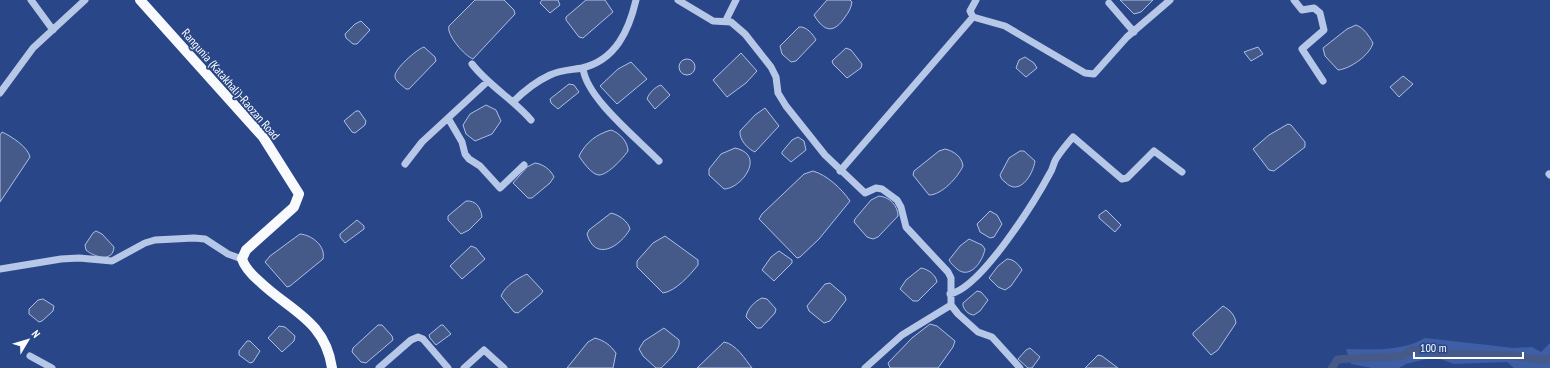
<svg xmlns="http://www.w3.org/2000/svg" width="1550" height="368" font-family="'PT Sans Narrow',sans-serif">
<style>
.green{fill:#3e5fa5}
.water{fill:#455a89;stroke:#abc0e9}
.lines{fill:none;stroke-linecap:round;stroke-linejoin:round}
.canal{stroke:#455a89;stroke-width:8}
.minor{stroke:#b6c7e8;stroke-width:7}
.major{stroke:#f9fafe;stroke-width:10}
.labels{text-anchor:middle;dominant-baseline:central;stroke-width:3.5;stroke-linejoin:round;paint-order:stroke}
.street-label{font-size:12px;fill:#fff;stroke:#294788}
</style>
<rect width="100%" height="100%" fill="#294788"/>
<path class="green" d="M1425,338L1514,348L1532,347L1541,352L1550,343V368H1514L1507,362L1454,364L1435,357L1406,364L1399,368H1372L1351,364L1346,349C1373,349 1401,352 1425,338Z"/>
<path class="water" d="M475,0H504L514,10L515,14L473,59C465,56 446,35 449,26Z
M542,0H558L560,5L550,13L540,3Z
M586,0H605L613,12L583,38L579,37L566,20V17Z
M827,0H850L852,2C851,8 849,12 845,17C834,34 824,32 814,15Z
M1120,0H1153L1141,12L1134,14Z
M361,21L370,30L357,44H353L346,38L345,34L355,24Z
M1356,25C1364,28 1369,36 1373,43C1370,55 1350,69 1338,70L1325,56L1323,48L1347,29Z
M799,27C806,26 813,34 816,40L796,61L791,62L782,54L780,46Z
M424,47L435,57L436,61L409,89H406C403,86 396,82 395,77C393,70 417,49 424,47Z
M1258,47L1263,54L1251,61L1244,52Z
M846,48L851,50L862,64L861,68L847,78L833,64L832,61Z
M741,53L757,71L746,83L727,97L713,80Z
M1025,57L1034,63L1037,68L1026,77L1016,68L1019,60Z
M679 67a8 8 0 1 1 16 0a8 8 0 1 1-16 0Z
M631,62L647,79L617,104L600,86L618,69Z
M1403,76L1413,84L1399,97L1390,87Z
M569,84L574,85L579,92L558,109L551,103L550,99Z
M661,85L670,95L655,109L647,99C649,93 655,87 661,85Z
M486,105L496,110L501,121L492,134L475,141L466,134L463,125L470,114Z
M765,108L779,126L755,152C748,149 739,140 740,131L755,115Z
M356,111H359L366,121L365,125L355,133L352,132L344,121Z
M1288,124L1291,125L1305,142V147L1274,171L1269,170L1253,149L1269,135Z
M611,130C620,133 628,142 628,151C623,158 608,175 599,175C592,175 582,161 579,156C586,142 597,134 611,130Z
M2,132C11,136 28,147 30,157L0,202V135Z
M798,137L804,141L806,150L791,162L782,154V152L792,140Z
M735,148C767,155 741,189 724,189L709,175V169L721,154Z
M945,149C954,151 962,157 963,166C958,177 942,195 929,195L913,175L914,171L939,151Z
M1020,151H1024L1035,161C1033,175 1019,197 1005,182C1002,180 1001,178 1000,175L1009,158Z
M535,163C543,164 551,170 554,177L550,183L532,198H528L513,183L527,167Z
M813,171C827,175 842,189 850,201L819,239L800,257L797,258L759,219L762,214L804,174Z
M879,196C890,197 898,206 898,216L878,237L873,239L867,237L854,222L855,219L871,200Z
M466,201C476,200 481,208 482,217L469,230L461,234L448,220V216Z
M1106,210L1121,225L1115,232L1099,218V215Z
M990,211L997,215L1002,224L994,237L990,238L980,232L977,224Z
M611,213C619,215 628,221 630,229C620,247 595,262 587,234L589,230Z
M357,220L364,226V229L345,243L340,237V234Z
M96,231L102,234L114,247C113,263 94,257 86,250L85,245L93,233Z
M300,234C312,235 326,246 323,259L290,286L287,287L265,262L270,256Z
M665,236L698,260V265C690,275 676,291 663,293L637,267V261L653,243Z
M969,239L982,245L985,249C983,261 970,280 957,269C954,266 951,264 949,260L960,246Z
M471,246L476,248L485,259L462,279L450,266Z
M779,251L792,260V263L774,281L762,270L771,257Z
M1007,259C1014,259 1019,265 1022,270L1011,286L1005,290L998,287L989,278L998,266Z
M921,268C928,269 936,275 937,282L918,301H913L900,289L906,280Z
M527,274L543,291L541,294L518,313L514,312L501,296C505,286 518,278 527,274Z
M830,283L845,296L846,300L830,321L824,323L809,311L807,306L825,284Z
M977,291L981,292L988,300L980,311L974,315C969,315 962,309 963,303Z
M762,298L767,299L776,309L775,313L761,328H757L746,317C747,309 755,301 762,298Z
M43,299L54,306L53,311L42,321L39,322L29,314V309L38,300Z
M1223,306C1230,310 1235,315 1236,323L1218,350L1211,355L1193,335V333Z
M930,324L937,326L955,341L953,347L938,368H890L888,363L912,338Z
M378,325H382L392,336L393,340L366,363L361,362L352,352L353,348Z
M441,325H443L451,334L436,345L430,338L429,335Z
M279,326L285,327L295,336L294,341L282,352L268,338Z
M664,328L679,340C681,351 668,361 661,368H656L643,356L639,349L644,341Z
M595,338C605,341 610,345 616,353L613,368H567L588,342Z
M247,341H250L260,351L253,362L250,363L239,355V351Z
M724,342C736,344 745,359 752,368H697Z
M1030,348L1040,357L1032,368H1028L1018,359L1026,350Z
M1098,355L1102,356L1118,368H1085Z"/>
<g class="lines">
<path class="canal" d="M1332,368L1337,360L1342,359L1403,356L1412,350H1428L1446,354L1506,355L1544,360L1550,358"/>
<path class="minor" d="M31,0L53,30
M678,0L713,21L731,22L745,34L771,67L776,77L778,93L786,106L825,155L865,193L876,188L882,189L897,200L901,207L906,227L948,272L951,278V305L958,314L978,332L992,337L1020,368
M976,0L970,11L973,17L1005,26L1085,73L1094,74L1127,37L1170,0
M1294,0L1302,10L1314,8L1320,13L1324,30L1302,49L1323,81
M1109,3L1134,32
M726,20L736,0
M472,64C489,86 513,99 531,120
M583,68C586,98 638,139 659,161
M0,93L33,48L85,0
M513,102C523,92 537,81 550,75C560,70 571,70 582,68C616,60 629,30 636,0
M448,118L462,142L465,154L469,159L480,166L500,188L524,165
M405,164L422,142L487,82
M840,171L973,17
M1549,174L1550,175
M0,269L61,259L79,258L112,261L145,243L155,240L194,238L205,239L228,254L242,259
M950,294C981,288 1035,201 1050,173C1053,169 1053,164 1056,159C1061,151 1067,144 1073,137L1122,179L1127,178L1154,151L1182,172
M30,356L52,368
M379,368L411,340L418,337L423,339L448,368
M464,368L484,350L504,368
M865,368L902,335L951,305"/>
<path class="major" d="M140,0L263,137L299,194L294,207L246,250L242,259C245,268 252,275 259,281C290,311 325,320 332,368"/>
</g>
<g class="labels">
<g class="street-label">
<text transform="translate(231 84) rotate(49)">Rangunia (Katakhali)-Raozan Road</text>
</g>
</g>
<g transform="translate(28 340) rotate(52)" stroke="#294788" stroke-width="3" paint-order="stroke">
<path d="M0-3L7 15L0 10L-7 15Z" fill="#ffffff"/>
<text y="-6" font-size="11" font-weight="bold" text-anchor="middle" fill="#ffffff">N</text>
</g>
<path d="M1414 352v6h109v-6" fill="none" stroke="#ffffff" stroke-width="2"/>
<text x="1420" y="352" font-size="12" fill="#ffffff" stroke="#294788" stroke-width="3" paint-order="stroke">100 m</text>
</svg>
